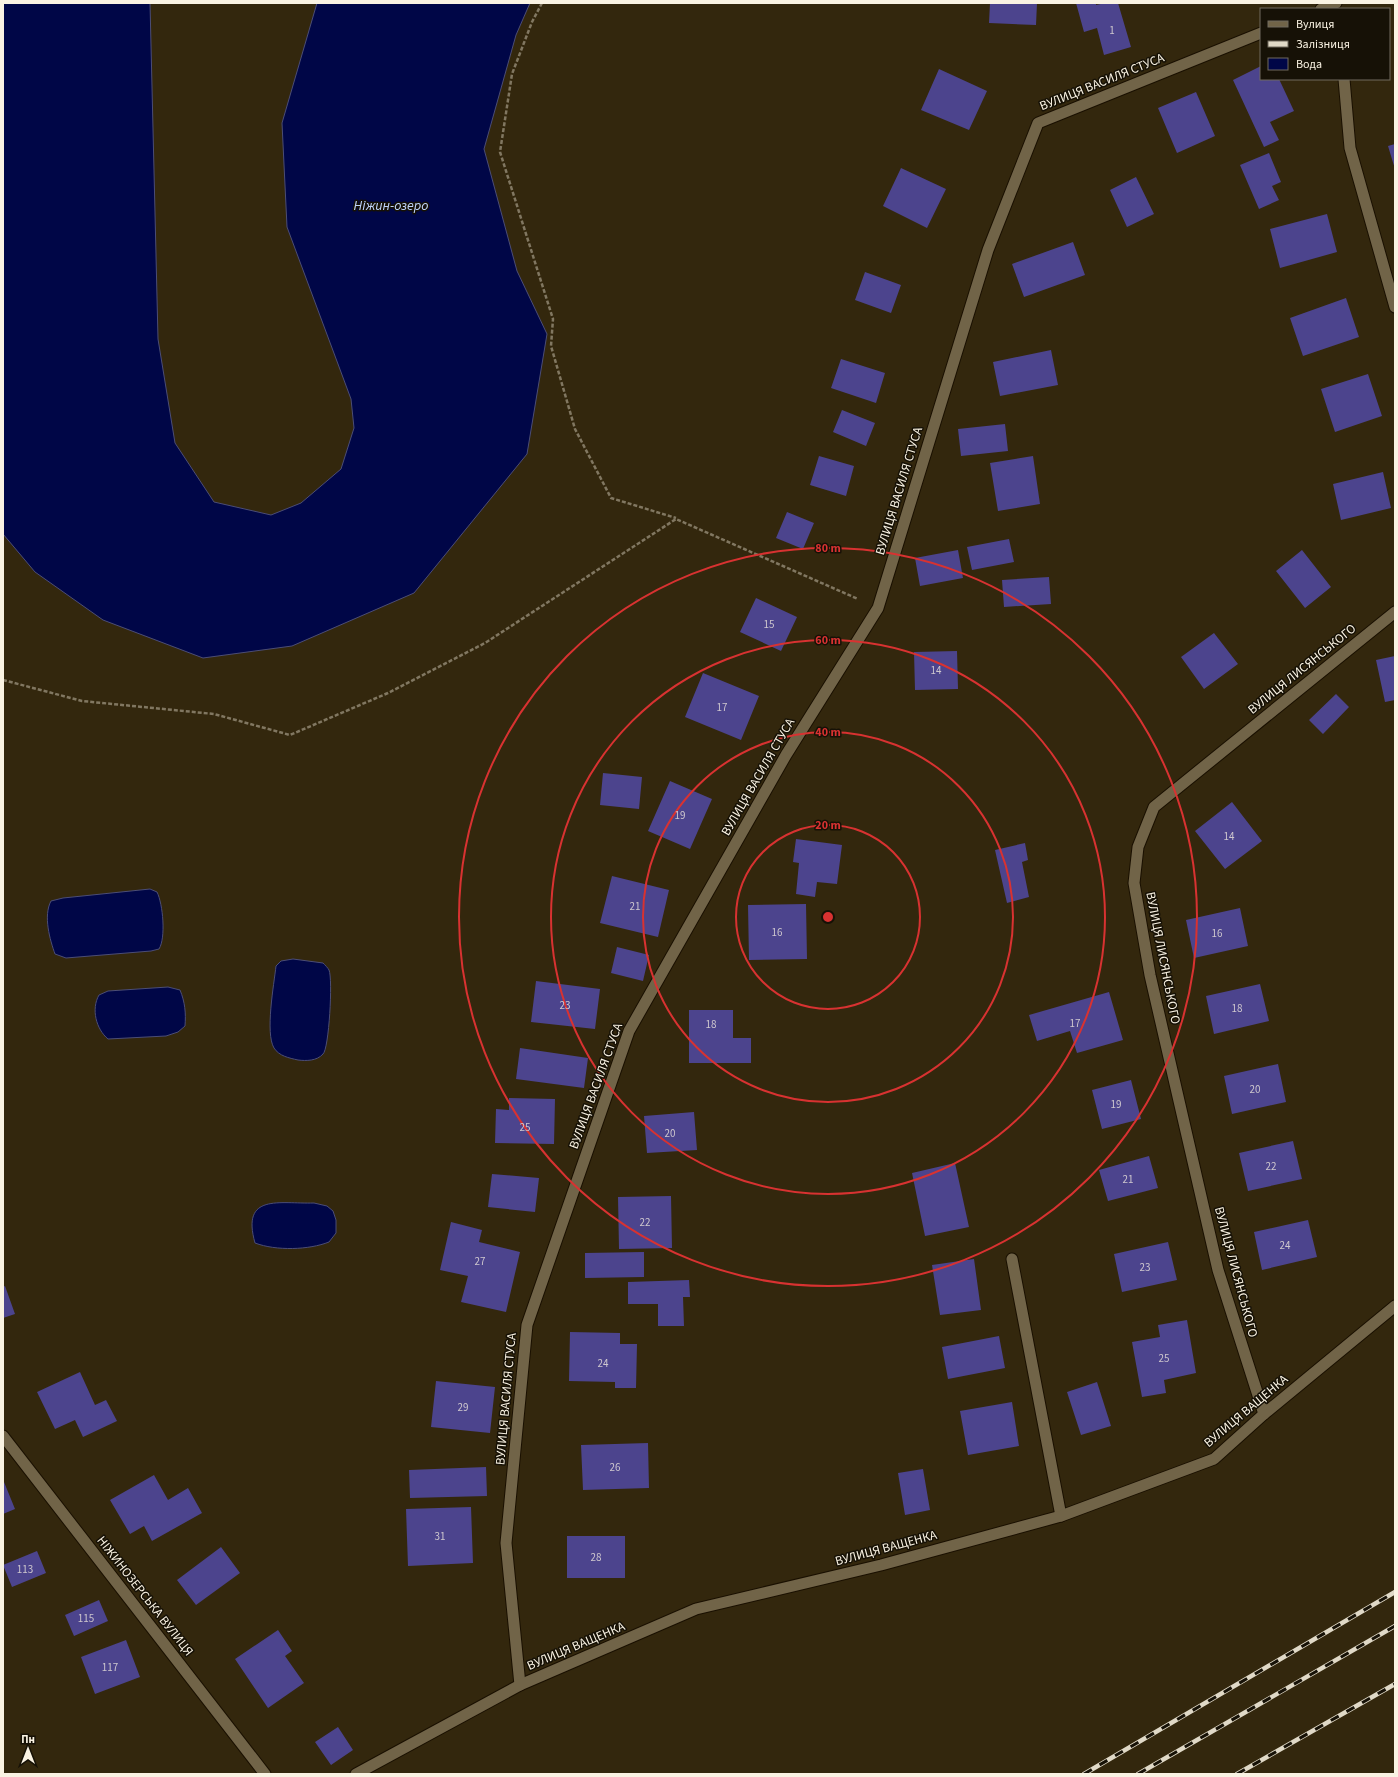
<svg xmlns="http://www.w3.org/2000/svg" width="1398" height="1777" font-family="'Source Sans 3',sans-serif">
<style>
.water{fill:#000647;stroke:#4b4d76}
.building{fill:#4c448d}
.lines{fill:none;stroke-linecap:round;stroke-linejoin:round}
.minor-casing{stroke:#1a1000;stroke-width:13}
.tertiary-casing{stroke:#1a1000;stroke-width:13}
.path{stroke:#817761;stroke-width:2.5;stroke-dasharray:4 2;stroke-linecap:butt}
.minor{stroke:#716448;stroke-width:11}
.tertiary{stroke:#716448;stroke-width:11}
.rail-casing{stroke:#e0d9c7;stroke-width:4.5}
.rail{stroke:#161106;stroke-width:3;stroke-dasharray:9;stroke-linecap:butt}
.ring{fill:none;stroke:#d83231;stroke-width:2}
.labels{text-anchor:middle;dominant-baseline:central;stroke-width:3;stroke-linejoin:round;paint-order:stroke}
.number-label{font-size:11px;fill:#cec7ce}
.street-label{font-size:13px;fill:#faf3e3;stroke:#161106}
.water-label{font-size:14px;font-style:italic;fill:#bed2f9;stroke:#161106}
.centre{fill:#d83231;stroke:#161106;stroke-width:2}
.ring-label{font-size:12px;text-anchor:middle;font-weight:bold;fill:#d83231;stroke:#161106;stroke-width:3;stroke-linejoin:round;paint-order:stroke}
</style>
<rect width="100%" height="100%" fill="#33270d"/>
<path class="water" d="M3,3H150L158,339L175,443L214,502L271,515L301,503L341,469L354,428L351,399L287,227L282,123L317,3H530L516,35L484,149L517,271L547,334L527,454L414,593L292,646L203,658L103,620L35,572L3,534Z
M150,889L157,892C163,904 166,938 159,949L151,951L66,958L55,954C50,940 43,916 51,901L63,898Z
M293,959L323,963C325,965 328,968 329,970C333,979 329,1049 323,1054C317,1061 306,1061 298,1060C289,1058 279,1056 274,1048C265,1033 274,984 276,966L281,961Z
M168,987L180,990C185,1002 186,1013 185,1026L178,1032L166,1036L108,1039C96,1029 91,1009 99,995L108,991Z
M314,1203L327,1206L333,1211L336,1220V1233L329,1242C309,1250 276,1251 255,1243C241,1193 279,1204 314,1203Z"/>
<path class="building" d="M990,3H1037L1036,25L989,23Z
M1076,3H1096V5L1105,3H1118L1131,47L1104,55L1097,28L1084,32Z
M1261,66V79H1279L1294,111L1270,122L1279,140L1264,147L1233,80Z
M939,69L987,91L969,130L921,110Z
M1196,92L1215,136L1177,153L1158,108Z
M1395,144V169L1388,146Z
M1269,153L1281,182L1272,186L1279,200L1259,209L1240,165Z
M901,168L946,189L927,228L883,206Z
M1136,177L1154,214L1127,227L1110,190Z
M1327,214L1337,252L1280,268L1270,229Z
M1073,242L1085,275L1024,297L1012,264Z
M865,272L901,285L891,313L855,300Z
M1346,298L1359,337L1303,356L1290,318Z
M1051,350L1058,385L1000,396L993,362Z
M841,359L885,373L876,403L831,388Z
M1368,374L1382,416L1335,432L1321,389Z
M842,410L875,423L866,446L833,432Z
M1005,424L1008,451L961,456L958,429Z
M819,456L854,466L846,496L810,485Z
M1033,456L1040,504L998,511L990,463Z
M1383,472L1391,508L1341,520L1333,484Z
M787,512L814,523L803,549L776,538Z
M1009,539L1014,562L972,570L967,547Z
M958,550L963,578L920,586L915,558Z
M1302,550L1331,587L1305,608L1276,571Z
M1049,577L1051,604L1004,607L1002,580Z
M756,598L797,617L781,651L740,632Z
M1214,633L1238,664L1204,689L1181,657Z
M957,651L958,689L915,690L914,652Z
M1395,656V700L1385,702L1376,660Z
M703,673L759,696L741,740L685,717Z
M1336,694L1349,707L1323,734L1309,720Z
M603,773L642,777L639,809L600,805Z
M670,781L712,799L690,849L648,831Z
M1232,802L1262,841L1225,869L1195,831Z
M796,839L842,845L837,884L817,882L815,897L796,894L799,863L793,862Z
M1025,843L1028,860L1022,862L1029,897L1007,903L995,850Z
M612,876L669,890L658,937L600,923Z
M806,904L807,959L749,960L748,905Z
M1240,908L1248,946L1194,958L1186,920Z
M617,947L649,955L643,981L611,973Z
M536,981L600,989L595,1029L531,1022Z
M1260,984L1269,1021L1214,1034L1206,996Z
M1109,992L1123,1040L1077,1053L1070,1031L1037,1041L1029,1015Z
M689,1010H733V1038H751V1063H689Z
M520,1048L588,1058L584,1088L516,1079Z
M1278,1064L1286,1102L1232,1114L1224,1076Z
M1131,1080L1141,1119L1102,1129L1092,1090Z
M509,1098L555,1099L554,1144L495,1143L496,1109L509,1110Z
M694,1112L697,1150L647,1153L644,1116Z
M1293,1141L1302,1179L1248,1191L1239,1153Z
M1149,1156L1158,1188L1108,1201L1099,1170Z
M955,1163L969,1227L925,1236L912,1173Z
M492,1174L539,1178L535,1212L488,1207Z
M671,1196L672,1248L619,1249L618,1197Z
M1308,1220L1317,1257L1262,1270L1254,1232Z
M451,1222L482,1230L479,1242L520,1252L506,1312L461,1302L468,1276L440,1270Z
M1168,1242L1177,1280L1122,1292L1114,1254Z
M644,1252V1277L585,1278V1253Z
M974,1259L981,1310L940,1315L932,1265Z
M689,1280L690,1297H683L684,1326H658V1304H628V1282Z
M5,1286L15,1314L3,1318V1287Z
M1187,1320L1196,1373L1164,1380L1166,1393L1142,1397L1132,1342L1160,1337L1158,1325Z
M570,1332L620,1333V1344H637L636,1388H615V1382L569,1381Z
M999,1336L1005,1368L948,1379L942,1347Z
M80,1372L95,1405L106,1400L117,1421L83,1437L75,1420L55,1429L37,1392Z
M436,1381L495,1387L490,1433L431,1427Z
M1097,1382L1111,1426L1081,1435L1067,1392Z
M1012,1402L1019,1446L968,1455L960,1411Z
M648,1443L649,1488L583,1490L581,1445Z
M486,1467L487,1496L410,1498L409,1470Z
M923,1469L930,1510L905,1515L898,1473Z
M154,1475L168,1500L188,1488L202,1513L152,1541L144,1526L130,1534L110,1500Z
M3,1482H4L15,1509L3,1514Z
M471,1507L473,1563L408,1566L406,1509Z
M567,1536H625V1578H567Z
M221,1547L240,1573L196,1605L177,1580Z
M37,1551L46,1573L12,1587L3,1565Z
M99,1600L108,1621L74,1636L65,1615Z
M278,1630L292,1651L285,1656L304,1683L268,1708L235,1659Z
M126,1640L140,1677L95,1694L81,1657Z
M338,1727L353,1750L331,1765L315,1742Z"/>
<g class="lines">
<g class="minor-casing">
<path id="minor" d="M1321,9L1336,3
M1344,79L1350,148L1395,307
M1012,1259L1061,1516
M1264,1414L1218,1270L1150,975L1134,883L1138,847L1154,807L1395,612
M3,1436L265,1774
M520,1685L506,1543L527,1325L629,1031L786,755L878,608L988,250L1038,123L1261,33"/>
</g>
<g class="tertiary-casing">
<path id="tertiary" d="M356,1774L520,1685L696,1609L881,1565L1061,1516L1214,1459L1264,1414L1395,1306"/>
</g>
<path class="path" d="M542,3L532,22L512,74L500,152L553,319L551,346L575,429L611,498L676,518
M3,680L82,701L214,714L290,735L388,693L485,643L676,519L858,599"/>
<use href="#minor" class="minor"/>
<use href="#tertiary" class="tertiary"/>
<g class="rail-casing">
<path id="rail" d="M1084,1774L1395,1592
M1138,1774L1395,1626
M1237,1774L1395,1684"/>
</g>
<use href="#rail" class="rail"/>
</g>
<g class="ring">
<circle cx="828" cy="917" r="92"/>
<circle cx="828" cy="917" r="185"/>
<circle cx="828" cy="917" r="277"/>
<circle cx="828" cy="917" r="369"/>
</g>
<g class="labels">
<g class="number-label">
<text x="1112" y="30">1</text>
<text x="769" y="624">15</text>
<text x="936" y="670">14</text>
<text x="722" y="707">17</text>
<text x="680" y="815">19</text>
<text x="1229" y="836">14</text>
<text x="635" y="906">21</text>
<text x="777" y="932">16</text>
<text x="1217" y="933">16</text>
<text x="565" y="1005">23</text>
<text x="1237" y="1008">18</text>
<text x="1075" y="1023">17</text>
<text x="711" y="1024">18</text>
<text x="1255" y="1089">20</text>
<text x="1116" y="1104">19</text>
<text x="525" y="1127">25</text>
<text x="670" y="1133">20</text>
<text x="1271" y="1166">22</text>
<text x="1128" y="1179">21</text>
<text x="645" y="1222">22</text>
<text x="1285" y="1245">24</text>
<text x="480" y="1261">27</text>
<text x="1145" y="1267">23</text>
<text x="1164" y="1358">25</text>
<text x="603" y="1363">24</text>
<text x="463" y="1407">29</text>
<text x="615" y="1467">26</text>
<text x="440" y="1536">31</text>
<text x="596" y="1557">28</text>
<text x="25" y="1569">113</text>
<text x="86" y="1618">115</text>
<text x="110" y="1667">117</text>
</g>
<g class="street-label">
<text transform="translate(1102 82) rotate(-22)">ВУЛИЦЯ ВАСИЛЯ СТУСА</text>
<text transform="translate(899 491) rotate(-73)">ВУЛИЦЯ ВАСИЛЯ СТУСА</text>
<text transform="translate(1302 669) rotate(-39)">ВУЛИЦЯ ЛИСЯНСЬКОГО</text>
<text transform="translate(758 777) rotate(-60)">ВУЛИЦЯ ВАСИЛЯ СТУСА</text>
<text transform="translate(1163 958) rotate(79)">ВУЛИЦЯ ЛИСЯНСЬКОГО</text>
<text transform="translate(596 1086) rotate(-70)">ВУЛИЦЯ ВАСИЛЯ СТУСА</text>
<text transform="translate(1236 1272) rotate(75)">ВУЛИЦЯ ЛИСЯНСЬКОГО</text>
<text transform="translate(506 1399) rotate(-85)">ВУЛИЦЯ ВАСИЛЯ СТУСА</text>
<text transform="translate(1246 1411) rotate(-40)">ВУЛИЦЯ ВАЩЕНКА</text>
<text transform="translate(886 1548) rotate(-15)">ВУЛИЦЯ ВАЩЕНКА</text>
<text transform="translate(145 1596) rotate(52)">НІЖИНОЗЕРСЬКА ВУЛИЦЯ</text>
<text transform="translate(576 1646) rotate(-23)">ВУЛИЦЯ ВАЩЕНКА</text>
</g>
<g class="water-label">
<text x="391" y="206">Ніжин-озеро</text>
</g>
</g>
<circle cx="828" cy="917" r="6" class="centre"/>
<g class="ring-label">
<text x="828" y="552">80 m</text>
<text x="828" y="644">60 m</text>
<text x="828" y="736">40 m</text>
<text x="828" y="829">20 m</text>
</g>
<rect width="1398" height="1777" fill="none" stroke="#faf3e3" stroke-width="8"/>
<rect x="1260" y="8" width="130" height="72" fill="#161106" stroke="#716b5e"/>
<rect x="1268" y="21" width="20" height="6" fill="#716448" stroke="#716b5e"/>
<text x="1296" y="28" font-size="12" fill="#faf3e3">Вулиця</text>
<rect x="1268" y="41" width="20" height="6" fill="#e0d9c7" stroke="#716b5e"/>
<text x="1296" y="48" font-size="12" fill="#faf3e3">Залізниця</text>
<rect x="1268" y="58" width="20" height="12" fill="#000647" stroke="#716b5e"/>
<text x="1296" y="68" font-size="12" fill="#faf3e3">Вода</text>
<g transform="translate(28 1749)" stroke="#161106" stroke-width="3" paint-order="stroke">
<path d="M0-3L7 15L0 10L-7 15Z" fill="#faf3e3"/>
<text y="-6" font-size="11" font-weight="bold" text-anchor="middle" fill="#faf3e3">Пн</text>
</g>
</svg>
